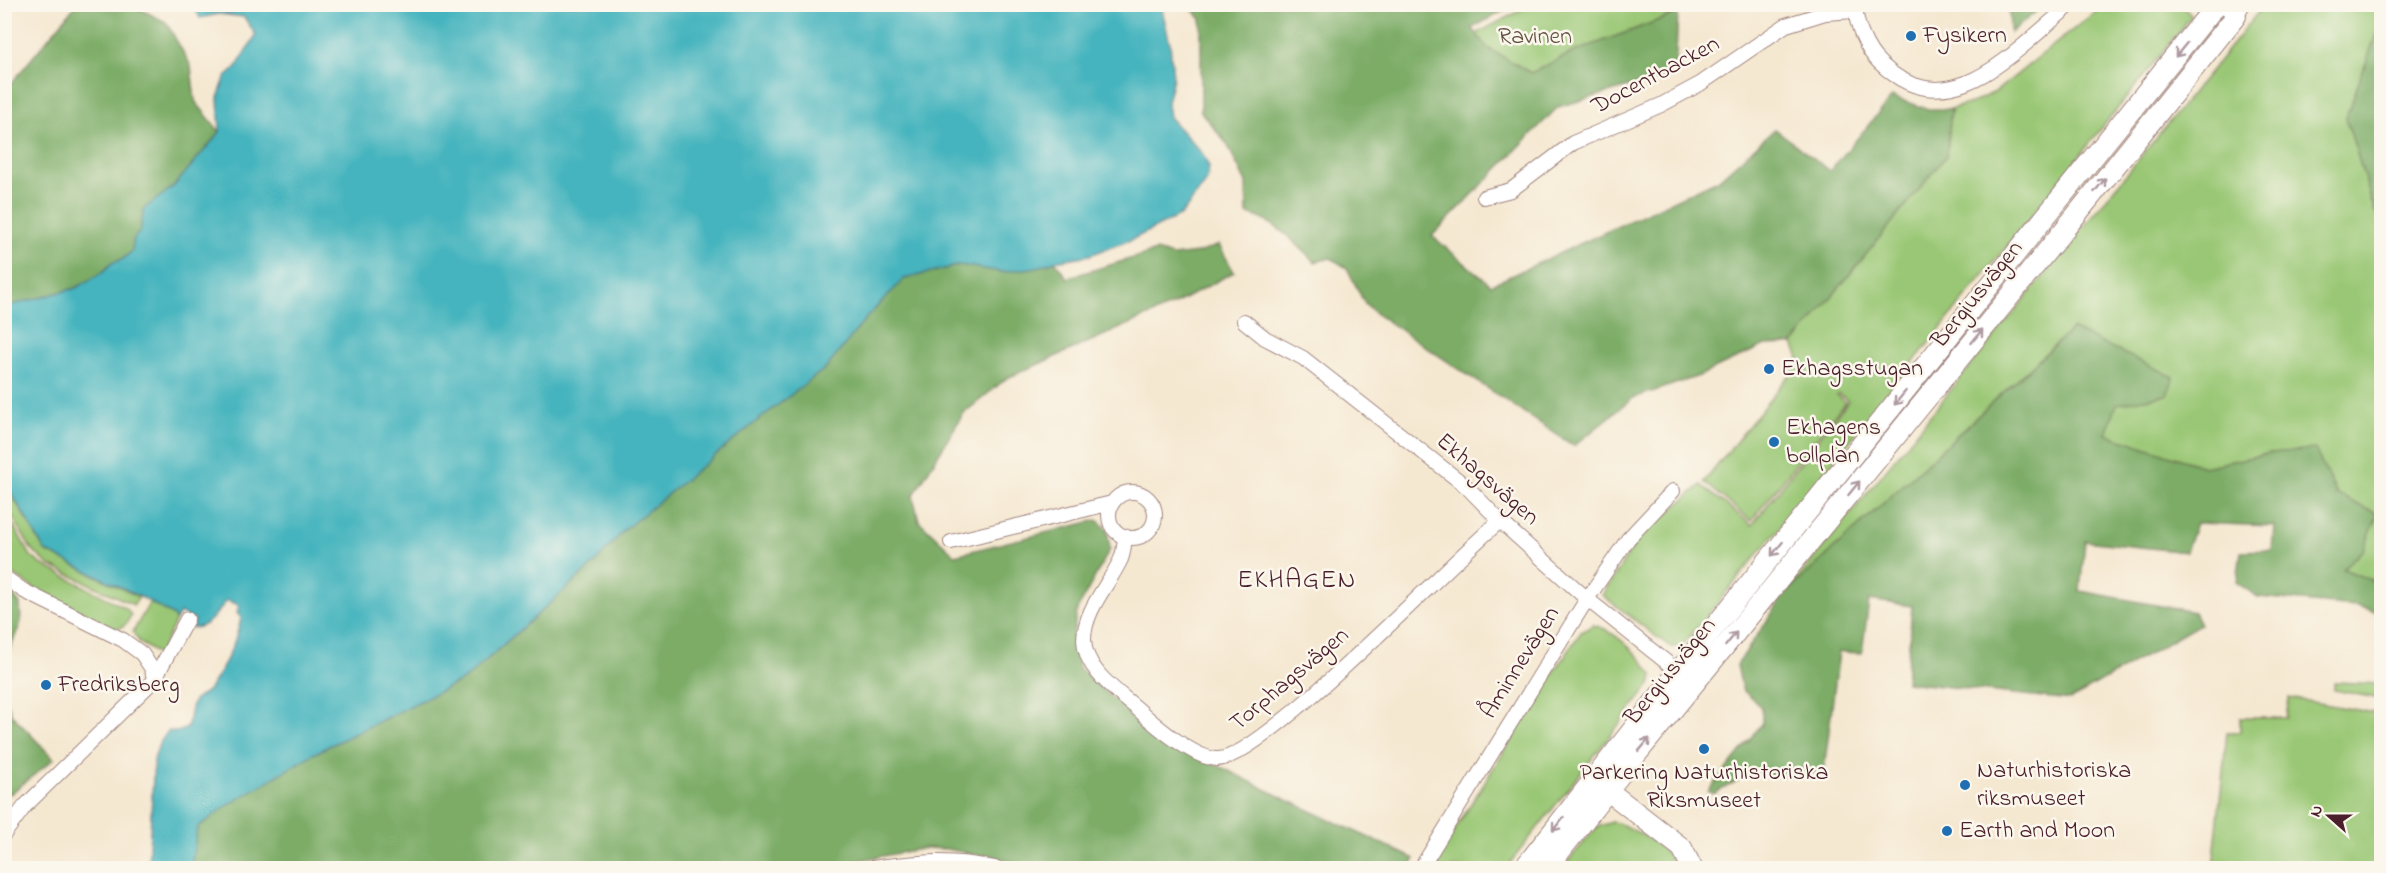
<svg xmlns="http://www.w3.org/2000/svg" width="2386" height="873" font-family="'Indie Flower',sans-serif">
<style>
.green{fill:#9ac774;stroke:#727350;stroke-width:1.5}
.forest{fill:#7bac66;stroke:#626648;stroke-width:1.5}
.water{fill:#44b4be;stroke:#476a74;stroke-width:1.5}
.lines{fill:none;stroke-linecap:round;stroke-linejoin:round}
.street-casing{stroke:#a0847e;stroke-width:16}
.secondary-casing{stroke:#a0847e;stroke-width:22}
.street{stroke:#fff;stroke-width:14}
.secondary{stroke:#fff;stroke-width:20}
.oneway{stroke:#ae9aa0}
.poi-dot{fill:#1f6fb2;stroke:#fbf7ec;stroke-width:2}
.labels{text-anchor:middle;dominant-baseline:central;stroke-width:5;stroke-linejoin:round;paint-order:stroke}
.poi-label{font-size:24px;fill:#4a1f2b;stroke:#fbf7ec;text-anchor:start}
.park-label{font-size:24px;fill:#625141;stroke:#fbf7ec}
.street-label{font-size:24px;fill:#4a1f2b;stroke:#fbf7ec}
.neighbourhood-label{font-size:26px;letter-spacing:1.5px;fill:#4a1f2b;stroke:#fbf7ec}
</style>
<rect width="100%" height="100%" fill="#fbf7ec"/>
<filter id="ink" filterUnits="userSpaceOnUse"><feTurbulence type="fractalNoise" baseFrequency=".0167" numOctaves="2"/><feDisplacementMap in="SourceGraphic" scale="12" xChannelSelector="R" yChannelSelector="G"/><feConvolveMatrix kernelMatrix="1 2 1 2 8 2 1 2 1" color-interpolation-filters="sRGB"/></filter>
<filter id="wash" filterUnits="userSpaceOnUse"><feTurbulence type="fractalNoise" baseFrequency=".008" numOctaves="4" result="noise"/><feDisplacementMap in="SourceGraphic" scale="24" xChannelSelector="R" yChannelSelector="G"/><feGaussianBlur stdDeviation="1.35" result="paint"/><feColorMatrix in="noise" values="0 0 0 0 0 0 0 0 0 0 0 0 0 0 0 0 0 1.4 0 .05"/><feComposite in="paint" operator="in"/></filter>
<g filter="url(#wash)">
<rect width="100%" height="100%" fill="#f5e8d1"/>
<path class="green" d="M1530,5H1668L1678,13L1574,52L1531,73L1487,48L1476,34Z
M2104,5H2181L2192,16L1801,502L1682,646L1672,647L1658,638L1602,595L1639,538L1701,485L1752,525L1848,401L1839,394L1837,395L1845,402L1751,521L1704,482L1798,364L1796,362L1799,358L1793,344L1947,155L1951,109L1974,102L1995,92Z
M2264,5H2381V21L2346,118L2375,212L2381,217V584L2343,569L2364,549L2315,450L2271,453L2204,467L2105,434L2117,403L2167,395L2072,329L1785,594Z
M4,482L45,551L139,597L134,605L49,565L31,549L5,504Z
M5,512L31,556L41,564L126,608L131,615C127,623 125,627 116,629C96,619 10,581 4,564C2,555 4,523 5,512Z
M150,602L172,615L176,620L159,655L140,643L133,632Z
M1593,625C1614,629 1641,657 1653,675L1650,685L1506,868H1431L1547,682L1581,632Z
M2334,682L2381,684V699L2334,690Z
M2289,698L2381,714V868H2213L2227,732H2240V718H2286Z
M1612,822C1629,825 1674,851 1675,868H1562L1597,827Z"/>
<path class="forest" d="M2009,4H2044V5L2010,33Z
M76,5H132L166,22L191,66L195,101L220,132L174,186L144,209L140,232L134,238L132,251L123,259L112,263L102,273L76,288L5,307L4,92Z
M1188,5H1514L1472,28L1487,48L1531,73L1574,52L1678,13L1675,74L1558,107L1432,236L1491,285L1718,180L1775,129L1830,171L1892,97L1928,109H1951L1947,155L1793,344L1765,345L1699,376L1633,398L1574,446L1375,313L1364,302L1347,268L1331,258L1315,262C1294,242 1275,220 1247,214L1246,183L1227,144L1201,112V19Z
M2381,21V217L2375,212L2346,118Z
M1219,245L1234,272L1175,304L1007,378L963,414L913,496L919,521L955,555L1097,520L1107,529L1110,549L1077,610L1073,635L1079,668L1149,731L1281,797L1415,859L1408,868H1047L946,849L926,848L818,868H191L197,828L228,805L313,754L465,679L593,565L624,530L757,421L827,367L867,317L904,279L960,265L1002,272L1038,267L1055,261L1067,278L1156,251L1173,256L1198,253Z
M2072,329L2174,377L2167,395L2117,404L2106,434L2204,467L2271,453L2315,449L2336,494L2378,514L2364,549L2343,569L2381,584V613L2356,606L2258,597L2237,583L2241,551L2272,550L2274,526L2196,523L2186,552L2085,541L2080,591L2194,612L2200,624L2070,700L1906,682L1912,606L1869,600L1862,653L1839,652L1824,770L1802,776L1747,775L1714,794L1708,792L1762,724V708L1742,689L1737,665L1785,594Z
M5,586L20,604L21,622L5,660Z
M4,695L12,715L54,759L10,794L5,791Z"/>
<path class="water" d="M189,5H1161L1170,43L1173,78L1167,102L1169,117L1202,153L1209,167L1207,181L1181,215L1133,239L1090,255L1055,261L1038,267L1002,272L960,265L904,279L867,317L827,367L757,421L624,530L594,564L465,679L313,754L228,805L197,828L191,868H148L154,759L159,744L168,731L178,732L187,728C190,719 189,708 194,701C198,696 205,694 209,689C223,669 236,644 241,618L237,613L239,605L227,600C217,612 209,628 192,628L195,620L180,613L176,620L172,615L147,600L45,551L5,482L4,307L76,288L102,273L112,263L123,259L132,251L134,238L140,232L144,209L174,186L220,132L218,98L225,78L236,68L256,35L244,17L219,14L200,18L196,10Z"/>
</g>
<g filter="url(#ink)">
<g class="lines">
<g class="street-casing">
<path id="street" d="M2222,4L2236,16L2243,4
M1856,5C1854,23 1867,51 1880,63C1951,132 2018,46 2072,4
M1484,197L1511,190L1573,143L1661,105L1700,84L1786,25L1825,13L1855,11
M1244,321L1265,338L1303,358L1467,487L1500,521L1587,599L1694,684
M1109 515a23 23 0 1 1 46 0a23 23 0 1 1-46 0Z
M1125,536C1124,544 1124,552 1121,559C1109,585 1084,610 1084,640C1085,672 1120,693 1141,712C1157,727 1196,759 1217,759C1262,760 1453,559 1500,521
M951,542L1112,503
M4,577L24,591L123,640L142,654L152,669L154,680
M4,834L25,806L154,680L187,619
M871,868C920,862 946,858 995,868
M1421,868L1587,599L1628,539L1673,491"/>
</g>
<g class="secondary-casing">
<path id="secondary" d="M1598,783L1682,848L1692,868
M1524,868L1678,672L2217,4
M1547,868L1627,766L2064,230L2236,16"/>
</g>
<use href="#street" class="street"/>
<use href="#secondary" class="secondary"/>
</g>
<defs><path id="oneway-shaft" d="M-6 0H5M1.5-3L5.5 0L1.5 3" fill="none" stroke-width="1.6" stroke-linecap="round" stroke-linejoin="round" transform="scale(1.5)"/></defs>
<g class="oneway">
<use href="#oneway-shaft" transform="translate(2181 50) rotate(129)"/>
<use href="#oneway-shaft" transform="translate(2100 185) rotate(-51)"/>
<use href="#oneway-shaft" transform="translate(1977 336) rotate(-51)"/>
<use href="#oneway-shaft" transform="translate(1900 398) rotate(129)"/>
<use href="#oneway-shaft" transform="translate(1854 488) rotate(-51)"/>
<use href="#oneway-shaft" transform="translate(1777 549) rotate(129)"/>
<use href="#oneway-shaft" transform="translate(1731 639) rotate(-51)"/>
<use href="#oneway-shaft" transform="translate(1644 745) rotate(-50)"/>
<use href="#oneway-shaft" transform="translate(1558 824) rotate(128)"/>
</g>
</g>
<g class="poi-dot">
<circle cx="1911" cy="36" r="6"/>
<circle cx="1769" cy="369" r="6"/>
<circle cx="1774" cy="442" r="6"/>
<circle cx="46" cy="685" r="6"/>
<circle cx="1704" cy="749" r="6"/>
<circle cx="1965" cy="785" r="6"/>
<circle cx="1947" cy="831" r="6"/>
</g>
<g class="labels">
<g class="poi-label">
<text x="1923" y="36">Fysikern</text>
<text x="1781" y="369">Ekhagsstugan</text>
<text x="1786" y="428">Ekhagens<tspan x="1786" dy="28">bollplan</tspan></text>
<text x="58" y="685">Fredriksberg</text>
<text x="1977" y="771">Naturhistoriska<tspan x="1977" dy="28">riksmuseet</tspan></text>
<text x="1704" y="773" text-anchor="middle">Parkering Naturhistoriska<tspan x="1704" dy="28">Riksmuseet</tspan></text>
<text x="1959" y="831">Earth and Moon</text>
</g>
<g class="park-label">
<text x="1535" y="37">Ravinen</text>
</g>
<g class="street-label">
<text transform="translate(1656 76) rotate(-28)">Docentbacken</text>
<text transform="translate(1978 295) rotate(-51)">Bergiusvägen</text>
<text transform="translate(1487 480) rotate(41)">Ekhagsvägen</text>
<text transform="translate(1521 663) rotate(-58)">Åminnevägen</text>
<text transform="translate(1671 672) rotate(-51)">Bergiusvägen</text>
<text transform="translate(1290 680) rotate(-40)">Torphagsvägen</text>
</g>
<g class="neighbourhood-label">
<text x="1297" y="581">EKHAGEN</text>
</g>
</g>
<rect width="2386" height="873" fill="none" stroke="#fbf7ec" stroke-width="24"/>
<g transform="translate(2329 816) rotate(291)" stroke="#fbf7ec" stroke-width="4.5" paint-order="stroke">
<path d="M0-4.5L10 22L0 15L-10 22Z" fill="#4a1f2b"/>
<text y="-9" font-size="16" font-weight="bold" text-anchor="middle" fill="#4a1f2b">N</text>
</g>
</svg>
